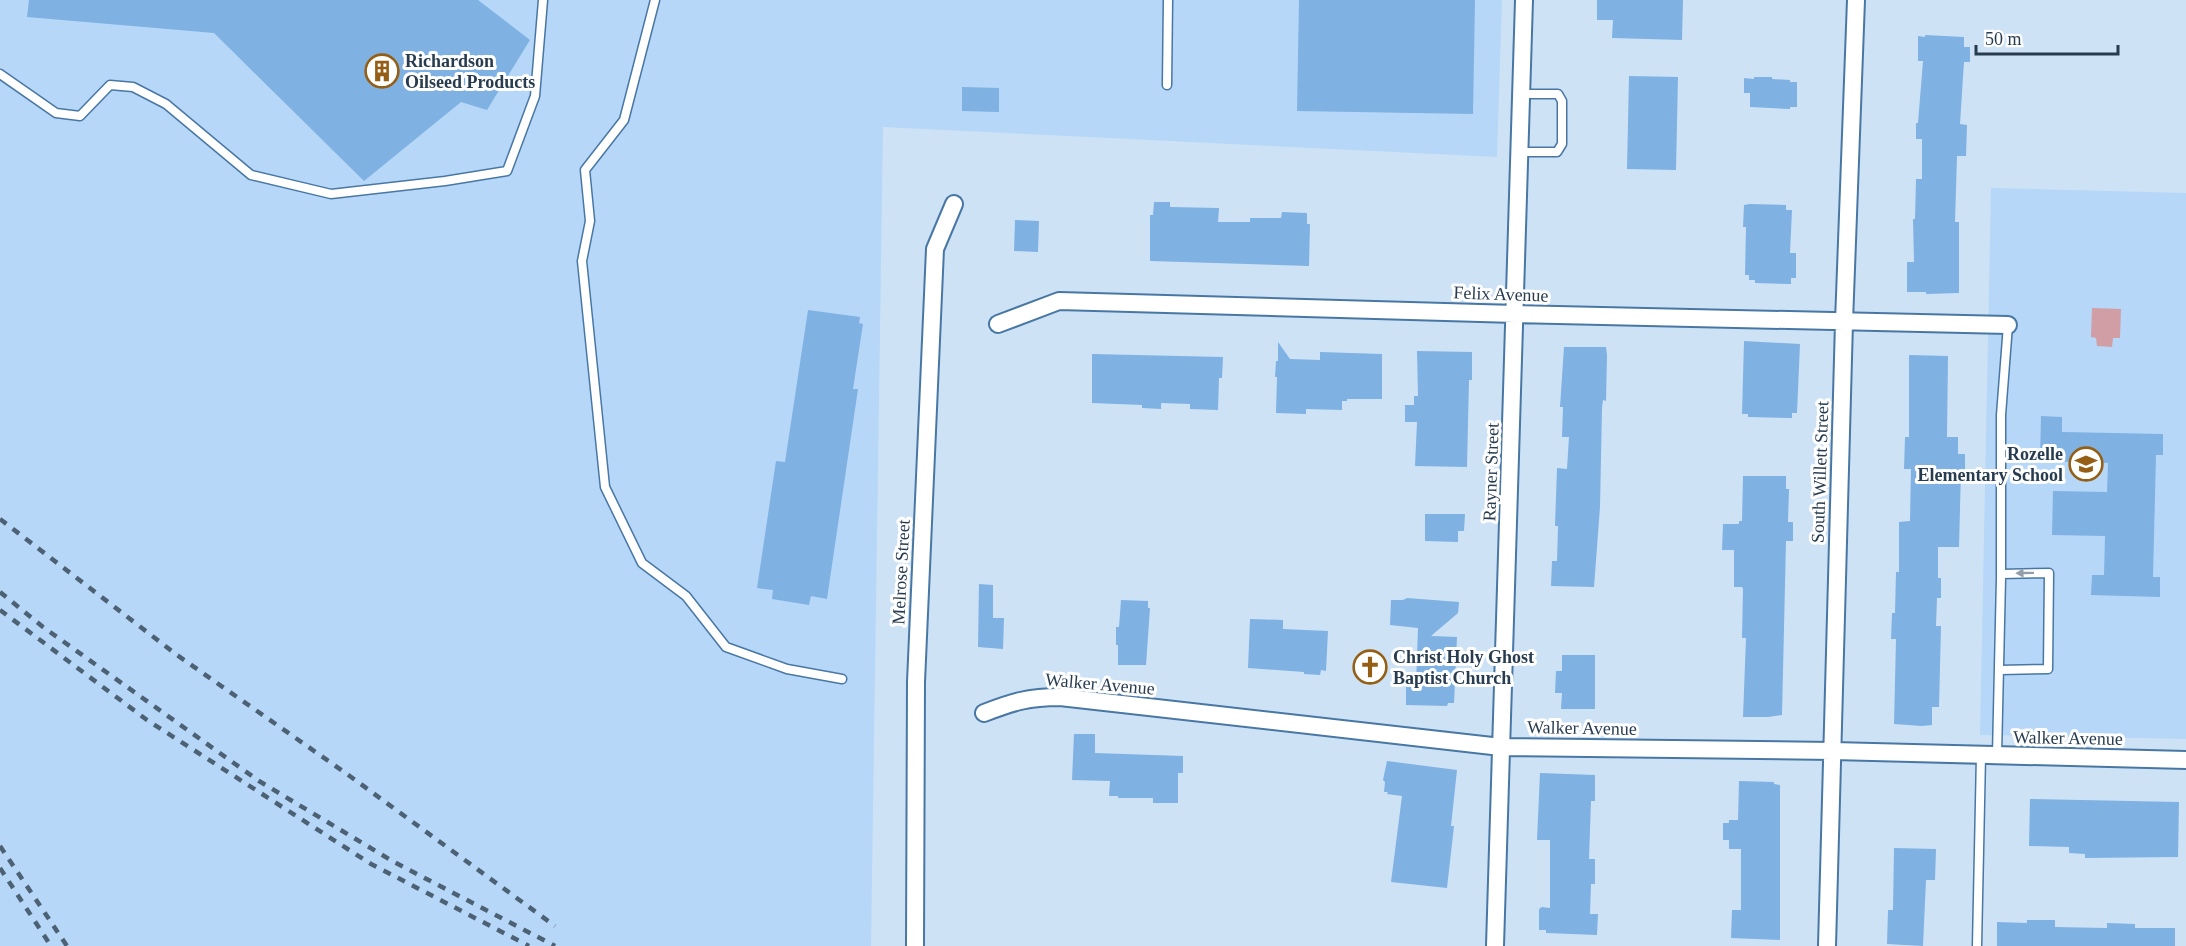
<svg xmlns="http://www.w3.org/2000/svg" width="2186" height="946" font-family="'Times New Roman',serif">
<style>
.built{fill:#b6d7f8}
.green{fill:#d29ea6}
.building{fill:#7fb1e2}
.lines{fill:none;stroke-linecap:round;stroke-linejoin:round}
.lane-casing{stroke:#4877a4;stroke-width:11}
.street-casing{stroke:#4877a4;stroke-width:20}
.lane{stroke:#fff;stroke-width:8}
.street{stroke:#fff;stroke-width:16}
.rail{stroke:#4d6175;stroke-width:4.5;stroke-dasharray:8 8;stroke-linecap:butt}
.oneway{fill:#949ea8}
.labels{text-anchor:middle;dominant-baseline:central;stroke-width:6;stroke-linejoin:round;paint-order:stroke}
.poi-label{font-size:18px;font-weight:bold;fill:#283c50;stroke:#fff;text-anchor:start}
.street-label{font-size:18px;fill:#283c50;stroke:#fff}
</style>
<rect width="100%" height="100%" fill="#cee2f6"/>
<path class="built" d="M0,0H1502L1497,157L883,127L871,946H0Z
M1991,188L2186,193V739L1980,735Z"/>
<path class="green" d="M2092,308L2121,309L2120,338H2113L2112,347L2097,346L2096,338L2091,337Z"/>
<path class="building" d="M29,0H478L530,40L487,110L461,102L364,181L214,33L27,17Z
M1299,0H1475L1473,114L1297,111Z
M1597,0H1683L1682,40L1612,38L1613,20H1597Z
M1925,35L1964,37V47H1970V62H1964L1960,124L1967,125L1966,156H1957L1955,222H1959V293L1926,294V292H1907V262H1914L1913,219H1915L1916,179H1922V139H1916V123H1918L1923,61H1918V36L1925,37Z
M1629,76L1678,77L1676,170L1627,169Z
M1754,77H1772V79L1790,80V82H1797V107H1790V109L1750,107V93H1744V78L1754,79Z
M962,87L999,88V112L962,111Z
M1154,202H1170V207L1219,208L1218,222H1250V218H1281L1282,212L1307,213V224H1310L1309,266L1150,261V215H1153Z
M1750,204L1786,205V210H1792L1790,253H1796V278H1791V284L1755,283V280H1749V275H1745L1746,227H1743L1744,205Z
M1015,220L1039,221L1038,252L1014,251Z
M808,310L860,317L859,323L863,324L853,389H858L827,599L811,596L809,605L772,599L773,590L757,588L776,461L785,462Z
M1744,341L1800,344L1797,413H1792V418L1748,417V414H1742Z
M1278,342L1290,359L1320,360V352L1382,354V399H1347V401H1342V410L1306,409V414L1276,413L1277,377H1275L1276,361H1278Z
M1564,347H1606L1607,355L1606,401L1603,400L1602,408L1600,507L1594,587L1551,586L1552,561H1557L1558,526H1555L1557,468L1567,469L1569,437H1562L1563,407H1560Z
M1417,351L1472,352V380H1469L1467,467L1415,466L1417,422H1405V405H1414V396H1418Z
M1092,354L1223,357L1222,378H1219L1218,410L1190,409V404L1161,403V409L1142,408V405L1092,403Z
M1909,355L1948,356L1947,437H1958V454H1965V470H1961L1959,547H1938V578H1941V598H1937L1936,626H1941L1939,707H1932V725L1922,726L1894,724L1896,639H1891L1892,613H1895L1896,572H1899V522L1910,521L1911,469H1904L1905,437H1909Z
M2041,416L2062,417V432L2163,434V455H2156L2153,577H2160V597L2091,595L2092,575H2104L2105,536L2052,535L2053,491L2107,492L2108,463L2040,461Z
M1743,476H1786V489H1789L1788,522H1793V541H1786L1782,715L1768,717H1743L1746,638H1742L1743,589L1742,587H1734V550H1722L1723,524H1739V521H1742Z
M1425,514H1465L1464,531H1458V542L1425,541Z
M979,584L993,585V618H1004L1003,649L978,647Z
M1407,598L1459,602L1458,613L1431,636L1457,637L1454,703H1448L1447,706L1406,705V686H1416L1418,628L1390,625L1391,600H1403Z
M1121,600L1148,601V608H1150L1146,665H1118V645H1116V627H1119Z
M1250,619L1283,620V629L1328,631L1326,671L1321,670L1320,675L1304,674V672L1248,668Z
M1562,655H1595V709H1561L1562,693H1555L1556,671H1562Z
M1074,734H1095V753L1183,756V773H1178V803H1153V798H1118V796H1109L1110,781L1072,780Z
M1387,761L1457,770L1451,826H1454L1447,888L1391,882L1402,796L1387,794L1388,792H1384L1385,782L1383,780Z
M1540,773L1595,775V801H1591L1589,859H1595V884H1591L1590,914H1598L1597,935L1546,933V930H1539V909L1542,907L1550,908V840H1537Z
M1739,781L1774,782V784L1780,785V940L1731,938L1732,910H1741V849H1729V840H1723V823H1729V820H1738Z
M2030,799L2179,802L2178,857L2085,858V854L2069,853V847L2029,846Z
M1894,848L1936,849L1935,880H1926L1923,946L1887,944L1888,910H1893Z
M2027,920H2055V927L2107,928V923L2135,924V928H2175V946H1997V922L2027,923Z"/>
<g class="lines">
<g class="lane-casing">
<path id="lane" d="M655,0L624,120L585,170L590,221L582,261L605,487L642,563L686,596L726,647L787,669L842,679
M0,74L56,113L80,116L110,85L133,87L166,104L251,175L331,194L445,181L507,171L535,96L543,0
M1167,85L1168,0
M1521,152H1557L1562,144V101L1558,94H1522
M2000,670L2048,669L2049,573L2001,574
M1997,755L2001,578V415L2008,325
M1977,946L1981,755"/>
</g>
<g class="street-casing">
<path id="street" d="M998,324L1059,301L1515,314L2008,325
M984,713C1013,702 1028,697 1060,697L1501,747L1833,751L2186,760
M915,946L916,682L935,249L954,204
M1495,946L1524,0
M1827,946L1844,322L1856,0"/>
</g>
<use href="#lane" class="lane"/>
<use href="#street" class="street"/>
<path class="rail" d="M0,519L177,655L347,774L555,926
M0,592L43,627L259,781L394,862L555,946
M0,610L147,720L371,864L529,946
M0,846L67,946
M0,868L51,946"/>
</g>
<defs><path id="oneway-solid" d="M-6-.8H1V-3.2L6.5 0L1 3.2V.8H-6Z" transform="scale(1.5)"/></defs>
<use class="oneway" href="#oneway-solid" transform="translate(2025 573) rotate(179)"/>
<defs>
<g id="building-ring" transform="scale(1.725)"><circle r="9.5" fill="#fff" stroke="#945f15" stroke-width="1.5"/><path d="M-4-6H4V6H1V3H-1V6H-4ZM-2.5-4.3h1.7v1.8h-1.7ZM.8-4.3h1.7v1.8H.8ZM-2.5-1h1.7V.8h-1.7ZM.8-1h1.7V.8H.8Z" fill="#945f15"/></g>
<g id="school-ring" transform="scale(1.725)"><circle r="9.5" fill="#fff" stroke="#945f15" stroke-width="1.5"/><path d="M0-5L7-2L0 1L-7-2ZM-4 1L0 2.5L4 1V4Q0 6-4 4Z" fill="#945f15"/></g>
<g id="church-ring" transform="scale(1.725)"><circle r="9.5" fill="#fff" stroke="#945f15" stroke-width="1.5"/><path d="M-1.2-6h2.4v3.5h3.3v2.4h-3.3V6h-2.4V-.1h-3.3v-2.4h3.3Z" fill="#945f15"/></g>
</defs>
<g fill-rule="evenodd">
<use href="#building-ring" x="382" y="71"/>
<use href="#school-ring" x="2086" y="464"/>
<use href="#church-ring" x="1370" y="667"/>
</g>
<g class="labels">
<g class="poi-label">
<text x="405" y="61">Richardson<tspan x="405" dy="21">Oilseed Products</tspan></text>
<text x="2063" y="454" text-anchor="end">Rozelle<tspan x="2063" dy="21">Elementary School</tspan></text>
<text x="1393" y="657">Christ Holy Ghost<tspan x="1393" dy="21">Baptist Church</tspan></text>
</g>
<g class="street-label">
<text transform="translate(1501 294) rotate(2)">Felix Avenue</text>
<text transform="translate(1491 472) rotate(-88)">Rayner Street</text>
<text transform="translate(1820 472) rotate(-88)">South Willett Street</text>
<text transform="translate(901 572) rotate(-87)">Melrose Street</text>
<text transform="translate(1100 684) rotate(5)">Walker Avenue</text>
<text transform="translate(1582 728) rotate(1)">Walker Avenue</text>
<text transform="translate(2068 738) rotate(1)">Walker Avenue</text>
</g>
</g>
<path d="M1976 45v9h142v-9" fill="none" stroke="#283c50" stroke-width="3"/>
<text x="1985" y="45" font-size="18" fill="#283c50" stroke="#ffffff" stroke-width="4.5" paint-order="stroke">50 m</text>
</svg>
